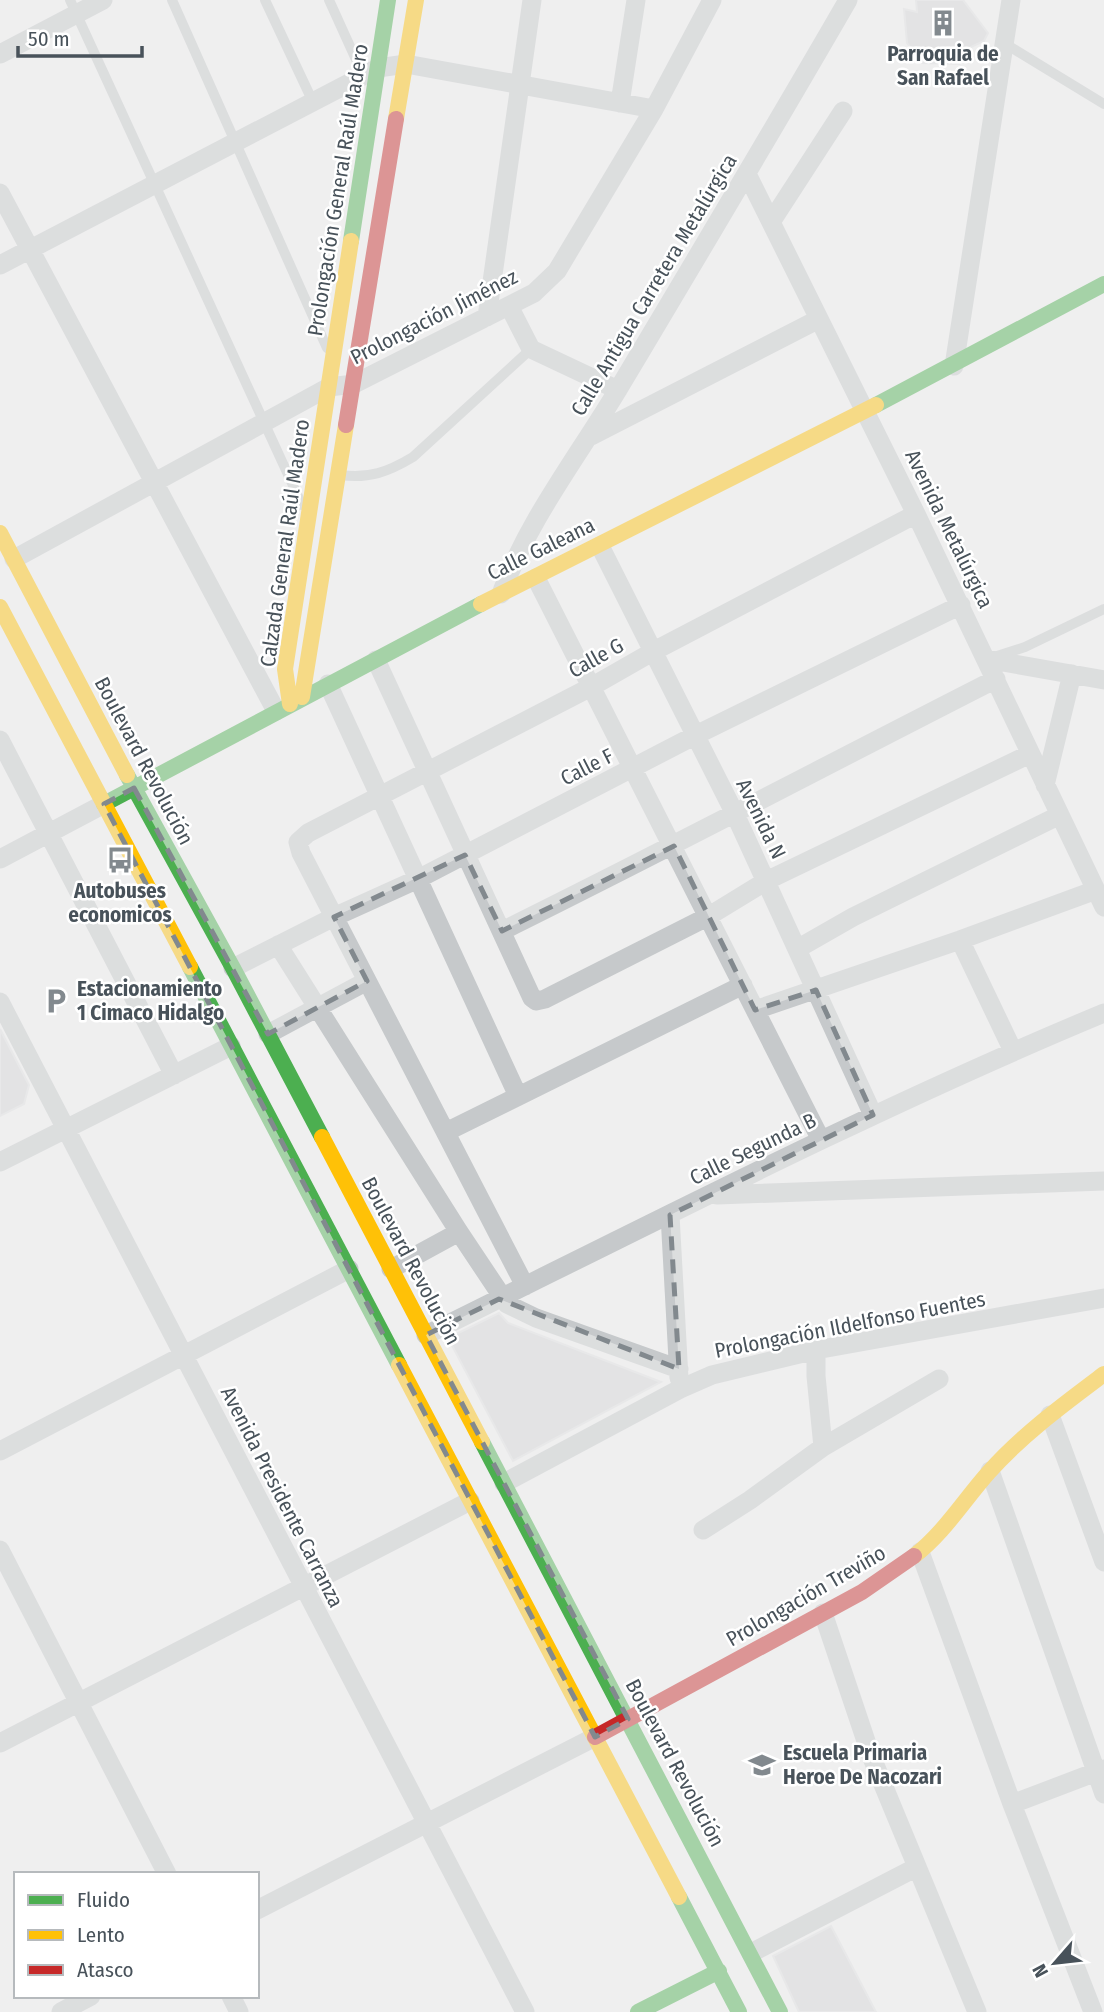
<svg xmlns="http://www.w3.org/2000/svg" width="1104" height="2012" font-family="'Fira Sans Condensed',sans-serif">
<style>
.building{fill:#d5d6d8;stroke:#e0e1e2;stroke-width:2}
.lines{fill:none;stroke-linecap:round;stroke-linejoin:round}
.lane{stroke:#c6c9cb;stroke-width:10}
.street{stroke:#c6c9cb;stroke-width:19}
.fast{stroke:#4caf50;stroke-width:16}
.slow{stroke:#ffc107;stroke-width:16}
.jam{stroke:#c62828;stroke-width:16}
.marked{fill:none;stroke:#82898e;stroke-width:5;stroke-dasharray:14 9;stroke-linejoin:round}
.labels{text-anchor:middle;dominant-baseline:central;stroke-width:5;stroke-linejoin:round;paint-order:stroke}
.poi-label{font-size:21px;font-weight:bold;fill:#48525a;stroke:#fff}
.street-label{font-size:21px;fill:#48525a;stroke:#fff}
</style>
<rect width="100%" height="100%" fill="#efefef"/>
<path class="building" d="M916,0H963L988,33L984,41L954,55L959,64L922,63L907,43L904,9L917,12Z
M0,1029L29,1085L24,1104L0,1116Z
M499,1313L508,1323L661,1382L513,1461L448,1338Z
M831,1926L876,2012H799L798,2010L773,1956Z"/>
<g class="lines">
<path class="lane" d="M70,0L302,505
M172,0L327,348
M265,0L313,102
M329,0L363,75
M1004,43L1104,104
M340,475C369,479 388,472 413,457L531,349
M994,657L1025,647L1104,609"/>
<path class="street" d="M0,54L103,0
M620,103L636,0
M747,174L916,514L1104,907
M0,193L276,711
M771,222L843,111
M0,265L378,68L406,64L654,109
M509,306L531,349L618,390
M487,317L532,0
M954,366L1011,0
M591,436L819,319
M600,546L734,812L873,1115
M14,559L329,387L354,384L534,293L557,271L654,109L712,0
M536,578L821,1140
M501,594C528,520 579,455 619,388C696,259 773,130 848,0
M986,659L1104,680
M376,660L532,998L536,1001L545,999L709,916L766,881L1030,754
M328,684L518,1096
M0,740L174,1075
M1045,785L1072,674
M0,859L104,804
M502,931C668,849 831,763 996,679
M960,940L1013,1051
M278,945L459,1232L507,1304L536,1318L679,1369
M797,949L853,917L1060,815
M233,968L334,917L418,879L694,736L961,605
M0,1002L525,2012
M755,1010L960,940L1096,890
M268,1034L367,981
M446,1132L743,985
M0,1162L231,1046
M717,1195L1104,1181
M670,1215L679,1378
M391,1269L459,1232
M525,1286L301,853L298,842L308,833L591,687L654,651L916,514
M426,1335C651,1224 873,1109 1104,1013
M816,1350V1376L823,1447
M1050,1415L1104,1562
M0,1451L349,1269
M990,1471L1104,1794
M504,1483L680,1389L712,1375L816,1350L1104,1298
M703,1530L750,1500L823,1447L939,1379
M0,1550L167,1874
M920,1552L1012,1804L1093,2012
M823,1613L870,1753L977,2012
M0,1743L470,1501
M1012,1804L1104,1769
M257,1910L595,1737
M751,1953L917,1867
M231,1996L239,2012
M61,2012L91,1996"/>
<path class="fast" d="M351,241L388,0
M876,405L1104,284
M127,775L233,968L322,1137
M104,804L481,604
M190,967L399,1365
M482,1442L780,2012
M679,1897L739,2012
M638,2012L719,1971"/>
<path class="slow" d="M396,119L416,0
M0,533L127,775
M481,604L876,405
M0,607L190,967
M302,697L346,425
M290,704L285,669L351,241
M322,1137L482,1442
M399,1365L679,1897
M914,1556C944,1533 964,1500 989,1472C1023,1434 1064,1404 1104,1374"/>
<path class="jam" d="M346,425L396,119
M595,1737L862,1592L914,1556"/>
</g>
<path d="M0 0H1104V2012H0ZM134,788L268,1034L367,981L334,917L465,855L502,931L674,846L755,1010L816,990L873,1115L670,1215L679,1369L499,1299L426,1335L628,1719L595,1737L104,804Z" fill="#efefef" fill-opacity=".55" fill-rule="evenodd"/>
<path class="marked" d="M134,788L268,1034L367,981L334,917L465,855L502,931L674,846L755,1010L816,990L873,1115L670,1215L679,1369L499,1299L426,1335L628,1719L595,1737L104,804Z"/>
<defs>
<g id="building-bare" transform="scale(2.1)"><path d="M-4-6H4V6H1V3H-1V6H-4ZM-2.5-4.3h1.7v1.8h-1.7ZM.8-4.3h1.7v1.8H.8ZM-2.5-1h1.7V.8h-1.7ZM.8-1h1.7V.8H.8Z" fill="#82898e" stroke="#fff" stroke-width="2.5" paint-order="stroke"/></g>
<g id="bus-bare" transform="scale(2.1)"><path d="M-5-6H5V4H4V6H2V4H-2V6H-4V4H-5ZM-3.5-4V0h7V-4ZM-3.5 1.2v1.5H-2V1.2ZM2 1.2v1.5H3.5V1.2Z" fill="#82898e" stroke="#fff" stroke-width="2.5" paint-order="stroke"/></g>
<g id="parking-bare" transform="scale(2.1)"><path d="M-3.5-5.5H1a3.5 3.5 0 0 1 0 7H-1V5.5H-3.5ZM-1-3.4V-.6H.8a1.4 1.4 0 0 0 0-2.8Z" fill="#82898e" stroke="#fff" stroke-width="2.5" paint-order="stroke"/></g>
<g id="school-bare" transform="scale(2.1)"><path d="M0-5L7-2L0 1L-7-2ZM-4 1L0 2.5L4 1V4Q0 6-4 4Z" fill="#82898e" stroke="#fff" stroke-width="2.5" paint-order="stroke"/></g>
</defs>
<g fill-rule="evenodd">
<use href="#building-bare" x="943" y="23"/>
<use href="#bus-bare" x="120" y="860"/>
<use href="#parking-bare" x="56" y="1001"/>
<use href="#school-bare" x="762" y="1765"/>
</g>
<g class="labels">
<g class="poi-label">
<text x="943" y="54">Parroquia de<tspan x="943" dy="24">San Rafael</tspan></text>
<text x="120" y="891">Autobuses<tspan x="120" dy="24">economicos</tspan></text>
<text x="77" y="989" text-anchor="start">Estacionamiento<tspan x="77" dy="24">1 Cimaco Hidalgo</tspan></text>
<text x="783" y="1753" text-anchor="start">Escuela Primaria<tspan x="783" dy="24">Heroe De Nacozari</tspan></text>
</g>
<g class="street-label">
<text transform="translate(338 190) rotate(-81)">Prolongación General Raúl Madero</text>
<text transform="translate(654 285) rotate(-59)">Calle Antigua Carretera Metalúrgica</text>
<text transform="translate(434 317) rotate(-27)">Prolongación Jiménez</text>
<text transform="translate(949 529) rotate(64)">Avenida Metalúrgica</text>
<text transform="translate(285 543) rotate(-82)">Calzada General Raúl Madero</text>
<text transform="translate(541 549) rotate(-26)">Calle Galeana</text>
<text transform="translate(596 658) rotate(-29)">Calle G</text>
<text transform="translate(144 761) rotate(62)">Boulevard Revolución</text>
<text transform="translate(587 767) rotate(-27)">Calle F</text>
<text transform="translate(761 819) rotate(64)">Avenida N</text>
<text transform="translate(753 1149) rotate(-26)">Calle Segunda B</text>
<text transform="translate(411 1261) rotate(62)">Boulevard Revolución</text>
<text transform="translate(850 1325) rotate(-11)">Prolongación Ildelfonso Fuentes</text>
<text transform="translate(282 1497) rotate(63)">Avenida Presidente Carranza</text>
<text transform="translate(806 1596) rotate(-30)">Prolongación Treviño</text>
<text transform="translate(675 1763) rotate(62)">Boulevard Revolución</text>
</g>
</g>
<rect x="14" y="1872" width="245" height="126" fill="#ffffff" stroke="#b6babd" stroke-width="2"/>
<rect x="28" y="1895" width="35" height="10" fill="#4caf50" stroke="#b6babd" stroke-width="2"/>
<text x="77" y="1907" font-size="21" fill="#48525a">Fluido</text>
<rect x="28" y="1930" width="35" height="10" fill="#ffc107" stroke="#b6babd" stroke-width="2"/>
<text x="77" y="1942" font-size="21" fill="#48525a">Lento</text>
<rect x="28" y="1965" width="35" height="10" fill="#c62828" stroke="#b6babd" stroke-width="2"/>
<text x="77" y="1977" font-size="21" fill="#48525a">Atasco</text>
<g transform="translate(1055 1963) rotate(242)" stroke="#ffffff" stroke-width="5" paint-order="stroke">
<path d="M0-5L12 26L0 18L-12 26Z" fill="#48525a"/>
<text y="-10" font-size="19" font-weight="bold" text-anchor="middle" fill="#48525a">N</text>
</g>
<path d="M18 46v10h124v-10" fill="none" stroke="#48525a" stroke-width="3.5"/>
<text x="28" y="46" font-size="21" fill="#48525a" stroke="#ffffff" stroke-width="5" paint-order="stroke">50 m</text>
</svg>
